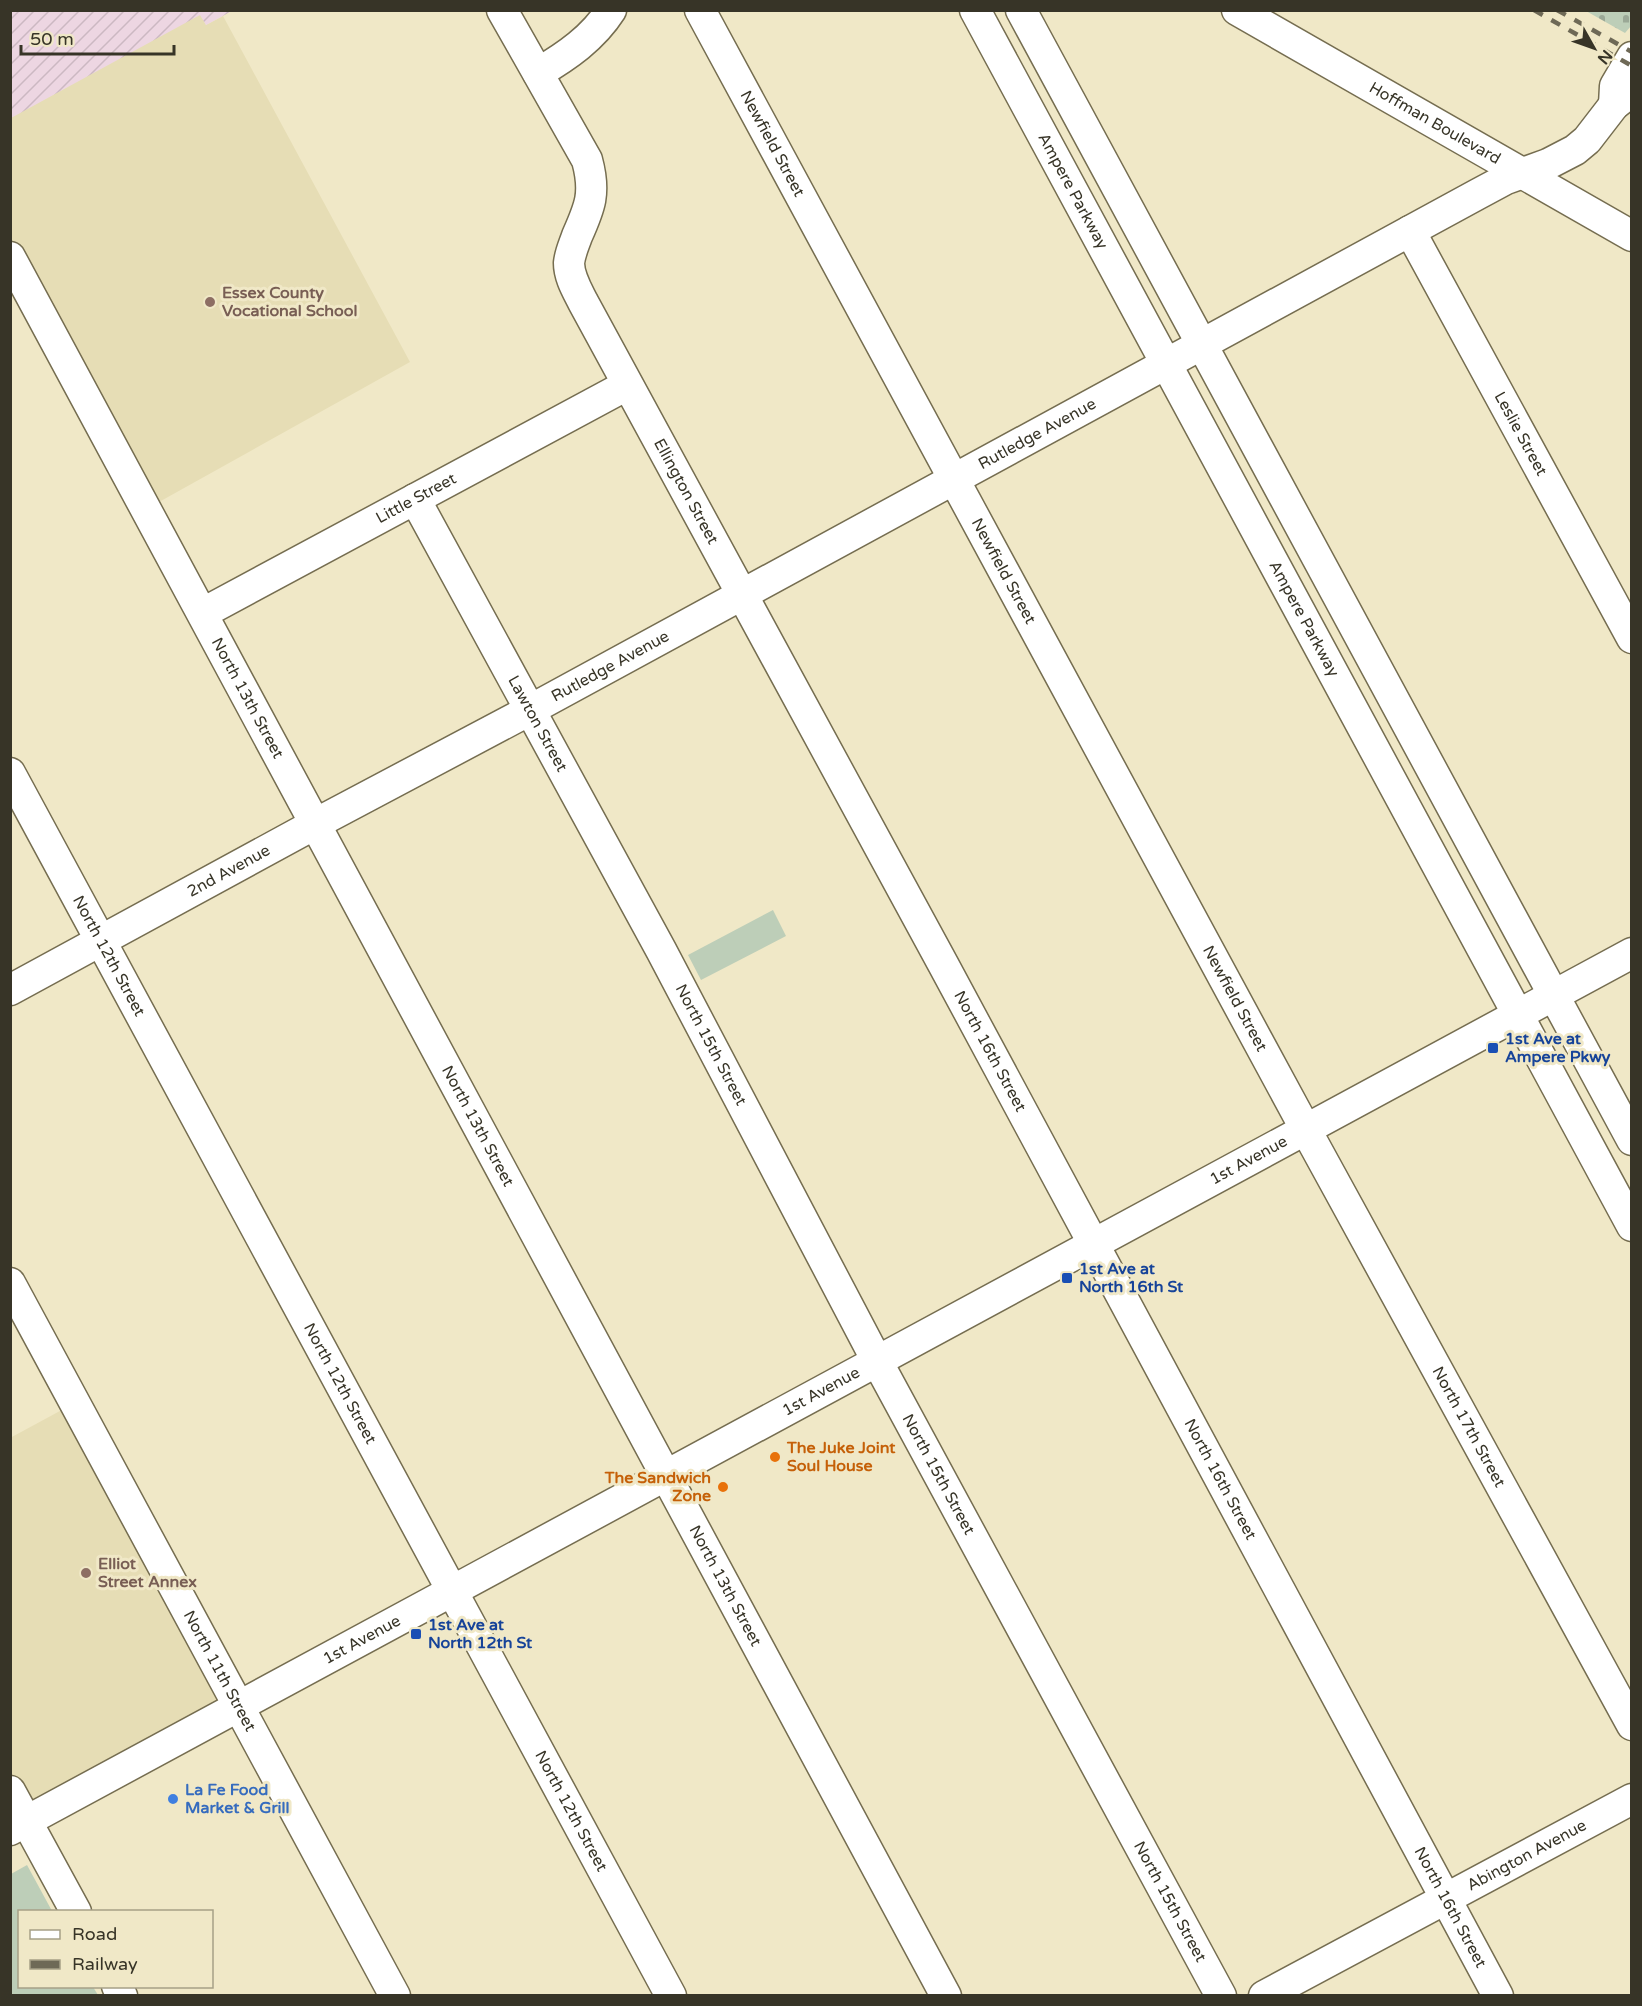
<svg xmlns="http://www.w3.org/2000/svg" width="1642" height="2006" font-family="'Varela Round',sans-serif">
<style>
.built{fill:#e6ddb5}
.industrial{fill:url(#industrial-furrows)}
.grass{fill:#bdceb8}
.cemetery{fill:url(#cemetery-stones)}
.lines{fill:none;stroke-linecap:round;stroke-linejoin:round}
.minor-casing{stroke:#756d50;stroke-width:33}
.minor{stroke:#fff;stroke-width:30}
.rail{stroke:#6e6956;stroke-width:4.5;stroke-dasharray:10 10;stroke-linecap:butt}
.education-dot{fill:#8d6e63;stroke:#f0e8c7;stroke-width:2}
.transit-dot{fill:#1a4fb4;stroke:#f0e8c7;stroke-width:2}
.food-dot{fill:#e8710a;stroke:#f0e8c7;stroke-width:2}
.shop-dot{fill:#3f7fe0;stroke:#f0e8c7;stroke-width:2}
.labels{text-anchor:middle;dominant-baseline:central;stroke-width:6;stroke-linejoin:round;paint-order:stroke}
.street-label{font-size:16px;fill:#373427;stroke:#f0e8c7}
.education-label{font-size:16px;font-weight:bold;fill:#785e54;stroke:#f0e8c7;text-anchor:start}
.transit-label{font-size:16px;font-weight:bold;fill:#164399;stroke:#f0e8c7;text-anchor:start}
.food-label{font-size:16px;font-weight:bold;fill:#c56008;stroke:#f0e8c7;text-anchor:start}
.shop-label{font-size:16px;font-weight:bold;fill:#366cbe;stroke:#f0e8c7;text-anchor:start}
</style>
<defs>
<pattern id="industrial-furrows" width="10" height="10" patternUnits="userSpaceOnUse" patternTransform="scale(1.5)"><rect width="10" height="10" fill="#edd6e2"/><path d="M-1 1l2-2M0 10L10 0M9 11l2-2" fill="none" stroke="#ccb8c2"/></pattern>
<pattern id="cemetery-stones" width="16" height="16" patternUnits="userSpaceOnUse" patternTransform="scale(1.5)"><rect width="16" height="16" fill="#bdceb8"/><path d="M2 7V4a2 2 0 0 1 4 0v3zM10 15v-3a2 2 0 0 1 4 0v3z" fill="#9aa896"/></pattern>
</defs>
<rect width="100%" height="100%" fill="#f0e8c7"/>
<path class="built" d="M200,14L206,25L223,16L410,362L150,507L11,241L10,118Z
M71,1405L236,1708L28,1817L10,1784V1438Z"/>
<path class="industrial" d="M11,10H232V11L206,25L200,15L11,118Z"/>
<path class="grass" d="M773,910L786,936L701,980L688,955Z
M27,1865L52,1911L20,1912V1986L93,1987L98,1995H11V1874Z"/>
<path class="cemetery" d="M1586,11H1631V26L1625,33Z"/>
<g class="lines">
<g class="minor-casing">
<g id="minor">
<path id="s1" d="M502,10L587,160C596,193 590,207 577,236C574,245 570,253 569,263C569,277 577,290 583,302L943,964L1498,1996"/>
<path id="s2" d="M700,10L1306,1130L1632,1725"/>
<path id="s3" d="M975,10L1632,1226"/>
<path d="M1021,10L1632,1140"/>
<path id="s4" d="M1237,10L1632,236"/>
<path d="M538,73C567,56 593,38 611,10"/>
<path d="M1614,105L1615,86L1632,57"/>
<path id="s5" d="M1410,231L1632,638"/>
<path id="s6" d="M10,257L946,1996"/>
<path id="s7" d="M415,499L661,950L877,1361L1221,1996"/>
<path id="s8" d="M203,613L627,385"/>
<path id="s9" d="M10,773L671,1996"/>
<path id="s10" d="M10,990L315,824L530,710L1478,194L1506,179L1548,164L1575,150L1587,140L1614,105L1628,94L1632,89"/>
<path id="s11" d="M10,1283L395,1996"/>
<path d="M10,1791L76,1912"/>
<path id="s12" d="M10,1830L1632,953"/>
<path d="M117,1986L122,1996"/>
<path id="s13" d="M1264,1996L1632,1799"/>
</g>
</g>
<use href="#minor" class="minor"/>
<path class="rail" d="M1534,10L1632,66
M1557,10L1632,52"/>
</g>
<g class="education-dot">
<circle cx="210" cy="302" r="6"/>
<circle cx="86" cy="1573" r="6"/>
</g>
<g class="transit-dot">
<rect x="1487" y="1042" width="12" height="12" rx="3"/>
<rect x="1061" y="1272" width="12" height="12" rx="3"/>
<rect x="410" y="1628" width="12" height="12" rx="3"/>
</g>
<g class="food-dot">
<circle cx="775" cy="1457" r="6"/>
<circle cx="723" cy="1487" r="6"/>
</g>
<circle class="shop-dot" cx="173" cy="1799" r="6"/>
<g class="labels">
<g class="street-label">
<text stroke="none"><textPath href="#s4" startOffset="228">Hoffman Boulevard</textPath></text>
<text stroke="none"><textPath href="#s2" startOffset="152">Newfield Street</textPath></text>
<text stroke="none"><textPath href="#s3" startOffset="206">Ampere Parkway</textPath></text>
<text stroke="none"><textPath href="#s10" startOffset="1168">Rutledge Avenue</textPath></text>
<text stroke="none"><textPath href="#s5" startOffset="231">Leslie Street</textPath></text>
<text stroke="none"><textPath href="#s1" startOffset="537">Ellington Street</textPath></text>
<text stroke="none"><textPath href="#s8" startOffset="242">Little Street</textPath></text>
<text stroke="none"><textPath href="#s2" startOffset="638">Newfield Street</textPath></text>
<text stroke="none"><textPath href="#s3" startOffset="692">Ampere Parkway</textPath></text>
<text stroke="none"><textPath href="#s10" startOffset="682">Rutledge Avenue</textPath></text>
<text stroke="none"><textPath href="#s6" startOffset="501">North 13th Street</textPath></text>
<text stroke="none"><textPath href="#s7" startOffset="256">Lawton Street</textPath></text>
<text stroke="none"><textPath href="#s10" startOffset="249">2nd Avenue</textPath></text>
<text stroke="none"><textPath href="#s9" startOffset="208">North 12th Street</textPath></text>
<text stroke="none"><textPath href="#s2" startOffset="1124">Newfield Street</textPath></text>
<text stroke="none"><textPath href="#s7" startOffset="621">North 15th Street</textPath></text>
<text stroke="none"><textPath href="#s1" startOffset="1174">North 16th Street</textPath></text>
<text stroke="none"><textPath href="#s6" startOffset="987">North 13th Street</textPath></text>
<text stroke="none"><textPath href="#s12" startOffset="1408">1st Avenue</textPath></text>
<text stroke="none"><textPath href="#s9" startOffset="694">North 12th Street</textPath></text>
<text stroke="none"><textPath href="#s12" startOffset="922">1st Avenue</textPath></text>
<text stroke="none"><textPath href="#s2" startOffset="1612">North 17th Street</textPath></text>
<text stroke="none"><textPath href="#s7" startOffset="1107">North 15th Street</textPath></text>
<text stroke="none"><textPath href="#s1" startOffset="1660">North 16th Street</textPath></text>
<text stroke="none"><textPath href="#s6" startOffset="1509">North 13th Street</textPath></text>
<text stroke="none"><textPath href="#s12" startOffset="400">1st Avenue</textPath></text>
<text stroke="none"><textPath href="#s11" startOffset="441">North 11th Street</textPath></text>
<text stroke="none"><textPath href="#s9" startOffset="1180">North 12th Street</textPath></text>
<text stroke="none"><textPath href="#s13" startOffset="298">Abington Avenue</textPath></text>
<text stroke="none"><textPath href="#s7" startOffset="1593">North 15th Street</textPath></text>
<text stroke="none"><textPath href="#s1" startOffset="2146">North 16th Street</textPath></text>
</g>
<g class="education-label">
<text x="222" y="293">Essex County<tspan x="222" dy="18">Vocational School</tspan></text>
<text x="98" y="1564">Elliot<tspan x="98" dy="18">Street Annex</tspan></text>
</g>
<g class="transit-label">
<text x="1505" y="1039">1st Ave at<tspan x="1505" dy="18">Ampere Pkwy</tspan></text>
<text x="1079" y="1269">1st Ave at<tspan x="1079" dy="18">North 16th St</tspan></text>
<text x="428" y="1625">1st Ave at<tspan x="428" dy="18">North 12th St</tspan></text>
</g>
<g class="food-label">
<text x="787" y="1448">The Juke Joint<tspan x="787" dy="18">Soul House</tspan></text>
<text x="711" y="1478" text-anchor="end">The Sandwich<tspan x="711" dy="18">Zone</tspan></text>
</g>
<g class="shop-label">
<text x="185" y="1790">La Fe Food<tspan x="185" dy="18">Market &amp; Grill</tspan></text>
</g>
</g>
<rect width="1642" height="2006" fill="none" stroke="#373427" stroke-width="24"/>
<rect x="18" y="1910" width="195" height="78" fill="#f0e8c7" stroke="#a6a087" stroke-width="1.5"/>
<rect x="30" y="1930" width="30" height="9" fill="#ffffff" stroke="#a6a087" stroke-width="1.5"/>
<text x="72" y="1940" font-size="18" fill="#373427">Road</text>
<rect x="30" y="1960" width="30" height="9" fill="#6e6956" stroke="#a6a087" stroke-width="1.5"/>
<text x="72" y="1970" font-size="18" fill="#373427">Railway</text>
<g transform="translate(1594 48) rotate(130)" stroke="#f0e8c7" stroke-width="4.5" paint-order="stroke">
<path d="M0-4.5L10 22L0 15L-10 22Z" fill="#373427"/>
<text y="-9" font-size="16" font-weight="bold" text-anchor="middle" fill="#373427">N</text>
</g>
<path d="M21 45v9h153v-9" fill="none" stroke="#373427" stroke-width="3"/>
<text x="30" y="45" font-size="18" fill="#373427" stroke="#f0e8c7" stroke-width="4.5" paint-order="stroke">50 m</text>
</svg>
